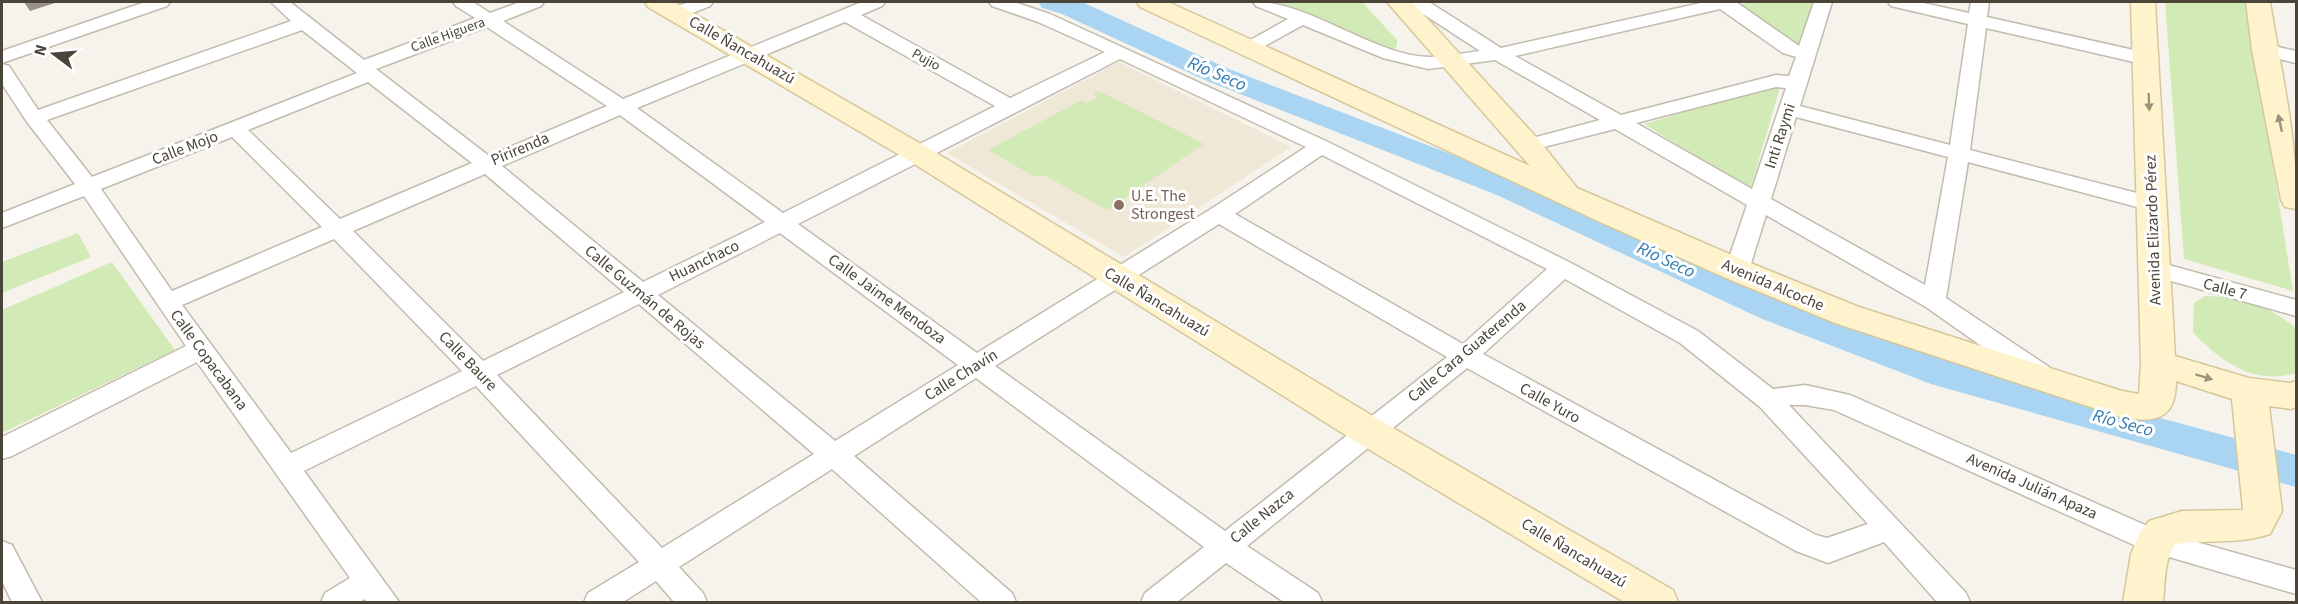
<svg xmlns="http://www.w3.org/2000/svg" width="2298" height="604" font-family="'Source Sans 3',sans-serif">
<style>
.education{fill:#efe8d6}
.green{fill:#d2eab5}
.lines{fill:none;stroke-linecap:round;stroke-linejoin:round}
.river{fill:#a9d4f2;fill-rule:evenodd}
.street-casing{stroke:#c2bbae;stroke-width:3}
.secondary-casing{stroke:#d6c79b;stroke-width:3}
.street{fill:#fff;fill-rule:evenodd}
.secondary{fill:#fff3cd;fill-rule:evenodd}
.shaded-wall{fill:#979187}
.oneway{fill:#9c937c}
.education-dot{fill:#8d6e63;stroke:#fff;stroke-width:2}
.labels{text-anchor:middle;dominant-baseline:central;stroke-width:6;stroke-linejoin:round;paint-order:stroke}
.far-street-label{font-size:14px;fill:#4b4439;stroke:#fff}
.street-label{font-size:16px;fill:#4b4439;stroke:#fff}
.education-label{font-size:16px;fill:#785e54;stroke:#fff;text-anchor:start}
.water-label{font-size:18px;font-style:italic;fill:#2e7ab2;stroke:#fff}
</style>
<rect width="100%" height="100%" fill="#f6f3ec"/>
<path class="education" d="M1119,62L1291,147L1124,257L947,153Z"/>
<path class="green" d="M1277,2H1362L1397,40V46L1394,49L1390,48Z
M1752,2H1814L1798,50L1736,5Z
M2165,2H2247L2293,291L2184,259Z
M1781,84L1750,190L1644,124Z
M1099,91L1204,144L1107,210L1044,175L1035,177L988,150L1082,100L1086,103L1098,98L1093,93Z
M78,233L91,257L2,293V262Z
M112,262L175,350L2,433V310Z
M2205,296C2243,297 2267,305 2296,328V373C2256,386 2219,361 2193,332L2194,303Z"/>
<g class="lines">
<path class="river" d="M1038,2H1082L1229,69L1521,181L1786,300L1955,362L2296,455V487L1931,384L1760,318L1497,195L1207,81L1062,14L1042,8Z"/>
<g class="street-casing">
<path id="street" d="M145,2H170L167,6L2,63V51Z
M271,2H290L364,60L475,18L456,6L453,2H473L490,13L520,2H544L541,6L503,21L623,99L862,2H885L882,6L861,15L1010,98L1105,52L1038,22L992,6L989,2H1014L1050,14L1328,142L1571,263L1698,331L1773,389L1805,385L1850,395L2161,532L2296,570V594L2145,550L1834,410L1805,405H1789L1966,593L1970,602H1937L1884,542L1828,563L1796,551L1467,368L1247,546L1318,593L1322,602H1284L1226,563L1177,602H1141L1145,593L1204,547L976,378L854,456L1012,593L1016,602H981L832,469L679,567L703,593L707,602H674L656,581L623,602H584L588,593L639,562L476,386L304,471L399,602H367L365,599L360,602H321L325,593L350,578L197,362L12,456L2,459V437L186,346L84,196L2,228V213L75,184L27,122L2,84V64L9,66L38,110L291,21ZM845,22L995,106L783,213L637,108ZM487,27L607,106L489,156L376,69ZM302,30L357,73L92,177L47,120ZM1120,59L1306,147L1211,209L977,353L798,224ZM368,82L472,163L340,219L248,130ZM620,115L765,222L643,282L502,166ZM232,137L322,227L172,291L101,189ZM1322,155L1547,269L1463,344L1235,214ZM485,174L624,292L483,361L353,231ZM1219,224L1447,357L1225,531L995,366ZM780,233L958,365L835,441L658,295ZM334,239L462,371L291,453L182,305ZM1565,279L1680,343L1760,407L1868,524L1827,538L1816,535L1483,354ZM639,304L814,454L662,548L497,375Z
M689,2H713L710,6L682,17H670L667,13L670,9Z
M1253,2C1307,0 1374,56 1429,57C1445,57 1463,53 1480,51L1411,6L1408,2H1429L1501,48L1705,2H1736L1799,46L1814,2H1832L1800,106L1950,145L1968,24L1891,6L1888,2H1919L1969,13L1971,2H1989L1987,17L2147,53L2154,55L2157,59L2154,63L2147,65L1986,28L1970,150L2160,199L2163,204L2160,209L2152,211L1968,162L1946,298L2049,367L2053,374L2049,381L2040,383L2031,381L1926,307L1766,215L1749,270L1745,275L1737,278L1729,275L1725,270L1747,205L1615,129L1528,151L1521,149L1518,145L1521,141L1600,120L1495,60L1428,69L1383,58L1303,25L1250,54L1243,52L1241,48L1243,44L1288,19L1256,6ZM1720,9L1783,53L1796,57L1789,76L1776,75L1621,115L1515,56ZM1776,87L1786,88L1752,189L1636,123ZM1796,117L1948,157L1925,285L1771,199Z
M2265,44L2296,51V63L2258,54L2256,50L2258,46Z
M2154,261L2296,300V316L2146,274L2142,269L2146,264Z
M2,541L12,545L42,602H12L2,581Z"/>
</g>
<g class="secondary-casing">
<path id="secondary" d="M645,2H674L928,148L1381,421L1673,590L1678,602H1624L1355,441L908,160L648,7Z
M1137,2H1168L1530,166L1387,2H1412L1538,139L1577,188L1748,262L1859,307L2122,391L2139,394L2141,363L2131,2H2155L2175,356L2249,378L2290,383L2296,381V407L2291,409L2269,406L2282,511L2270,534C2237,545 2209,539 2176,544C2164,557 2165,585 2163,602H2123L2131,554L2140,533L2149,521L2182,511L2243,510L2232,399L2176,381C2176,421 2154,423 2121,417L1835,323L1726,278L1600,222L1140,7Z
M2246,2H2270C2281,71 2298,140 2296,209L2285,207L2281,200L2252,50Z"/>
</g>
<use href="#street" class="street"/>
<use href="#secondary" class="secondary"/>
</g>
<path class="shaded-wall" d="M24,2H58L30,11Z"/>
<defs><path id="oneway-solid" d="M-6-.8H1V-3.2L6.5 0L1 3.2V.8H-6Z" transform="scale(1.5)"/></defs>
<g class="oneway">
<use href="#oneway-solid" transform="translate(2149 102) rotate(88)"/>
<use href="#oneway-solid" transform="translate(2280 123) rotate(-102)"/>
<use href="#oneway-solid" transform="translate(2204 377) rotate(17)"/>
</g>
<circle class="education-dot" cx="1119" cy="205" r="6"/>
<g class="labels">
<g class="far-street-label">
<text transform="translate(448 35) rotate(-20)">Calle Higuera</text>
<text transform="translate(926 60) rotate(29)">Pujio</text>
</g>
<g class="street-label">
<text transform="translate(742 50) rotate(30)">Calle Ñancahuazú</text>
<text transform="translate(1780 136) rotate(-72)">Inti Raymi</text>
<text transform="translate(185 148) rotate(-21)">Calle Mojo</text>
<text transform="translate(520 149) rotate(-23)">Pirirenda</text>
<text transform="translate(2153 230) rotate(-92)">Avenida Elizardo Pérez</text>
<text transform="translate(704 261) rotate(-26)">Huanchaco</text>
<text transform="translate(1773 285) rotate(23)">Avenida Alcoche</text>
<text transform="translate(2225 289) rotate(15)">Calle 7</text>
<text transform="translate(645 297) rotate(40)">Calle Guzmán de Rojas</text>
<text transform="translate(887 299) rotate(36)">Calle Jaime Mendoza</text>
<text transform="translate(1157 302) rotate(31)">Calle Ñancahuazú</text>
<text transform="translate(1467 351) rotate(-40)">Calle Cara Guaterenda</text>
<text transform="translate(209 360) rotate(54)">Calle Copacabana</text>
<text transform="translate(468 361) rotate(46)">Calle Baure</text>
<text transform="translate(961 375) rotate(-32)">Calle Chavín</text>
<text transform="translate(1550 403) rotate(29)">Calle Yuro</text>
<text transform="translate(2032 486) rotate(24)">Avenida Julián Apaza</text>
<text transform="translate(1262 516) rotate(-39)">Calle Nazca</text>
<text transform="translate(1574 553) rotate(31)">Calle Ñancahuazú</text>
</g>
<g class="education-label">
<text x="1131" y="196">U.E. The<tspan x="1131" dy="18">Strongest</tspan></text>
</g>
<g class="water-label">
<text transform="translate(1217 74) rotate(23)">Río Seco</text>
<text transform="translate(1666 260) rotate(25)">Río Seco</text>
<text transform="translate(2123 423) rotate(15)">Río Seco</text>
</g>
</g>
<rect width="2298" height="604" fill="none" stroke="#4b4439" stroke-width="6"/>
<g transform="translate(54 54) rotate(286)" stroke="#ffffff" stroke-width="4.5" paint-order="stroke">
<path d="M0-4.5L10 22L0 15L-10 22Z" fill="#4b4439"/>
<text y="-9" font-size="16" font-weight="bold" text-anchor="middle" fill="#4b4439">N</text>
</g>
</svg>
